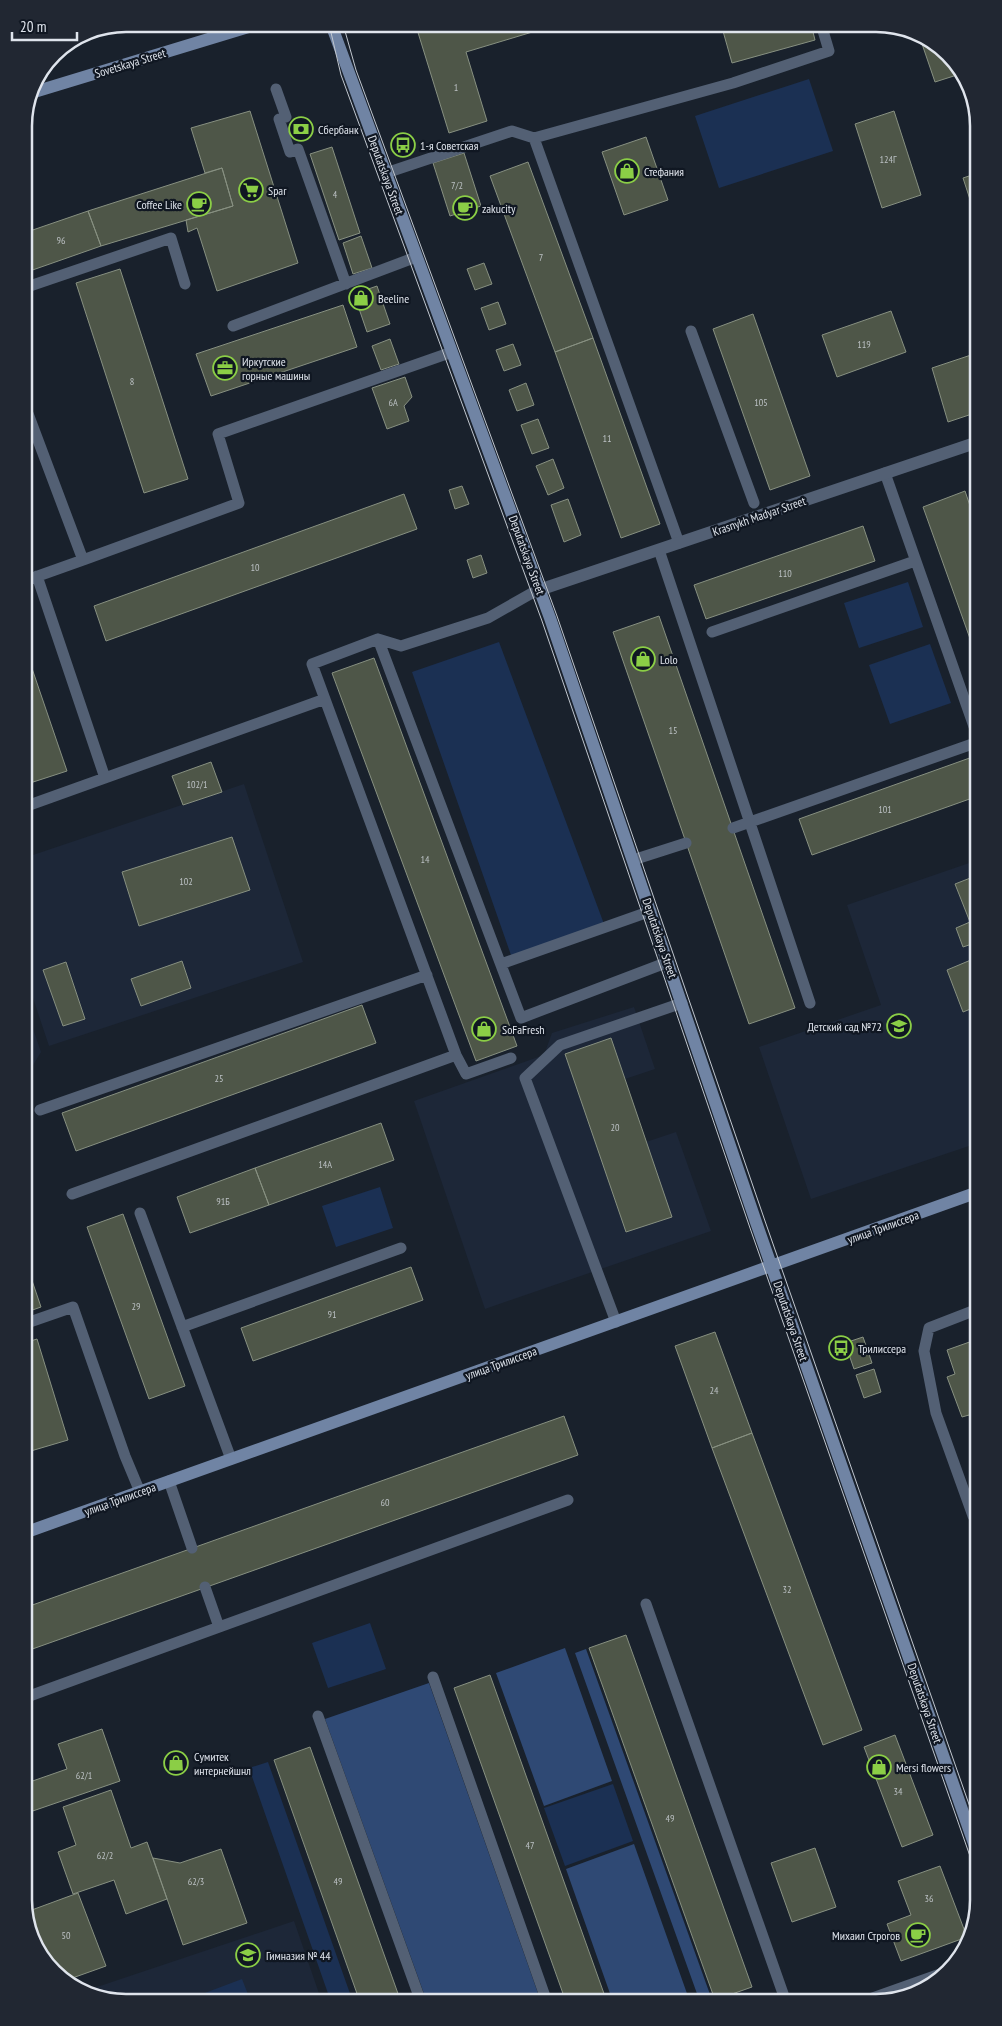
<svg xmlns="http://www.w3.org/2000/svg" width="1002" height="2026" font-family="'PT Sans Narrow',sans-serif">
<style>
.built{fill:#1d2738}
.green{fill:#1b3053}
.forest{fill:#2f4974}
.building{fill:#4e5648;stroke:#879081}
.lines{fill:none;stroke-linecap:round;stroke-linejoin:round}
.lane{stroke:#536074;stroke-width:11}
.street{stroke:#536074;stroke-width:12}
.secondary{stroke:#7084a4;stroke-width:12}
.tram{stroke:#c1c7cf;stroke-width:1}
.labels{text-anchor:middle;dominant-baseline:central;stroke-width:4.5;stroke-linejoin:round;paint-order:stroke}
.number-label{font-size:10px;fill:#bbc0c3}
.street-label{font-size:12px;fill:#dfe4ec;stroke:#101722}
.poi-label{font-size:12px;fill:#dfe4ec;stroke:#101722;text-anchor:start}
.rim{fill:none;stroke:#dfe4ec;stroke-width:2.5}
</style>
<rect width="100%" height="100%" fill="#19212c"/>
<path class="built" d="M244,784L303,962L49,1046L24,971V858Z
M978,860V1143L811,1199L759,1047L881,1005L847,905Z
M24,1003L41,1052L24,1080Z
M634,1007L655,1069L625,1079L646,1142L676,1132L711,1231L485,1309L414,1101L544,1055L552,1033Z
M294,1921L322,2002H120L88,1990Z"/>
<path class="green" d="M809,79L833,151L719,188L695,116Z
M908,582L923,627L859,648L844,603Z
M499,642L604,924L512,958L412,672Z
M930,644L951,703L890,724L869,665Z
M380,1187L393,1228L336,1247L322,1206Z
M370,1623L386,1669L328,1688L312,1643Z
M268,1762L353,2002H331L249,1768Z
M613,1784L633,1841L565,1866L544,1808Z
M242,1979L251,2002H181Z"/>
<path class="forest" d="M565,1648L612,1781L544,1806L496,1673Z
M586,1649L712,2000L700,2002L575,1653Z
M429,1683L541,2002H427L325,1719Z
M634,1844L690,2002H613L566,1869Z"/>
<path class="building" d="M423,24H559L466,52L487,121L449,133L416,26Z
M721,24H811L815,40L732,63Z
M920,38L938,45L960,74L935,82Z
M250,111L298,263L217,291L197,228L188,232L186,220L233,206L222,168L205,173L191,128Z
M894,111L921,195L882,208L855,124Z
M307,119L312,133L295,138L290,124Z
M646,137L668,200L624,215L602,152Z
M332,147L360,233L339,240L310,154Z
M464,153L481,206L450,216L433,163Z
M528,162L593,338L555,352L490,176Z
M222,168L233,206L101,246L88,211Z
M978,173V224L963,178Z
M88,211L101,246L24,273V233Z
M361,236L372,268L353,274L343,243Z
M484,263L492,284L475,290L467,269Z
M120,269L188,479L144,493L76,283Z
M377,286L390,324L367,332L354,294Z
M498,302L506,324L489,330L481,308Z
M343,305L357,347L211,396L196,354Z
M891,311L906,352L837,377L822,335Z
M753,314L810,476L770,490L713,329Z
M593,338L660,524L621,538L555,352Z
M390,339L399,364L381,370L372,346Z
M513,344L521,365L504,371L496,350Z
M977,353L978,412L948,422L932,368Z
M405,377L412,397L404,406L409,421L387,429L372,388Z
M526,383L534,405L517,411L509,390Z
M538,419L549,448L532,454L521,425Z
M553,459L564,488L548,495L536,466Z
M462,486L469,504L455,509L449,490Z
M965,491L978,529V661L923,507Z
M404,494L417,529L106,641L94,606Z
M568,499L581,535L564,542L551,505Z
M863,526L875,561L706,619L694,585Z
M481,555L487,573L473,578L467,560Z
M659,616L795,1008L749,1024L613,632Z
M24,645L67,771L27,784L24,774Z
M374,658L517,1046L476,1061L332,673Z
M978,755V796L812,855L799,819Z
M211,762L222,792L183,805L172,776Z
M232,837L250,890L139,926L122,872Z
M978,875V942L963,947L956,928L970,922L955,884Z
M978,957V1006L963,1012L947,970Z
M182,961L191,988L141,1006L131,979Z
M66,962L85,1019L63,1026L43,970Z
M362,1005L376,1043L76,1151L62,1113Z
M611,1038L672,1217L626,1232L565,1054Z
M381,1123L394,1160L269,1205L255,1168Z
M255,1168L269,1205L190,1233L177,1197Z
M123,1214L185,1386L149,1399L87,1227Z
M24,1257L41,1307L24,1313Z
M411,1267L423,1300L253,1361L241,1328Z
M715,1332L752,1433L712,1448L675,1346Z
M863,1337L872,1363L854,1369L845,1343Z
M37,1339L68,1440L24,1453V1385L30,1383L24,1364V1343Z
M978,1339V1440L969,1415L962,1417L947,1377L955,1374L947,1350Z
M874,1369L881,1392L864,1398L856,1375Z
M564,1416L578,1455L24,1652V1608Z
M752,1433L862,1730L823,1745L712,1448Z
M978,1447V1471L970,1449Z
M978,1533V1553L972,1536Z
M626,1635L752,1987L715,2000L589,1648Z
M490,1675L607,2002H566L454,1688Z
M102,1729L120,1781L24,1814V1784L67,1769L58,1744Z
M895,1735L933,1835L902,1847L864,1747Z
M310,1747L401,2002H360L274,1760Z
M111,1790L131,1848L147,1842L167,1899L126,1914L114,1880L73,1894L58,1852L76,1845L63,1807Z
M815,1848L836,1907L792,1922L771,1863Z
M221,1849L247,1923L183,1945L153,1858L180,1863Z
M940,1866L967,1937L901,1961L887,1924L911,1915L898,1881Z
M78,1893L106,1966L64,1981L46,1958L29,1911Z"/>
<g class="lines">
<path class="lane" d="M276,89L286,117L279,119L290,152L298,149L346,284
M534,138L733,83L829,51L821,24
M386,173L512,131L534,138L679,543
M24,288L171,238L185,284
M233,326L416,257
M691,331L754,503
M24,403L83,560L239,503L218,434L452,352
M885,473L978,738
M659,550L810,1003
M37,576L105,778
M24,581L83,560
M539,590L532,593L488,618L401,646L378,639L521,1018L668,962
M712,632L915,561
M378,639L312,664L456,1055L466,1074L511,1058
M24,807L325,699
M733,828L978,742
M633,860L686,843
M501,964L651,911
M40,1110L427,975
M72,1194L456,1055
M140,1213L231,1459
M616,1322L525,1078L560,1045L682,1003
M24,1324L73,1307L125,1456L140,1492
M182,1327L401,1248
M169,1481L192,1548
M978,1516H973L936,1413L924,1351L929,1328L978,1309
M205,1587L219,1627
M646,1604L786,2002
M433,1677L547,2002
M24,1698L568,1500
M318,1716L421,2002"/>
<path class="street" d="M539,590L978,442
M863,2002L939,1975"/>
<path class="secondary" d="M331,24L550,618L757,1225L978,1855
M31,93L258,24
M24,1533L978,1192"/>
<path class="tram" d="M329,24L341,75L542,621L750,1228L978,1879
M343,24L356,70L557,616L765,1221L978,1830"/>
</g>
<defs>
<g id="bank-ring" transform="scale(1.25)"><circle r="9.5" fill="#101722" stroke="#8bce46" stroke-width="1.5"/><path d="M-6-4H6V4H-6ZM0-2.3a2.3 2.3 0 1 0 0 4.6a2.3 2.3 0 1 0 0-4.6Z" fill="#8bce46"/></g>
<g id="bus-ring" transform="scale(1.25)"><circle r="9.5" fill="#101722" stroke="#8bce46" stroke-width="1.5"/><path d="M-5-6H5V4H4V6H2V4H-2V6H-4V4H-5ZM-3.5-4V0h7V-4ZM-3.5 1.2v1.5H-2V1.2ZM2 1.2v1.5H3.5V1.2Z" fill="#8bce46"/></g>
<g id="shop-ring" transform="scale(1.25)"><circle r="9.5" fill="#101722" stroke="#8bce46" stroke-width="1.5"/><path d="M-5-2.5h2.3a2.7 3.5 0 0 1 5.4 0H5L5.5 6h-11ZM-1.5-2.5h3a1.5 2.3 0 0 0-3 0Z" fill="#8bce46"/></g>
<g id="supermarket-ring" transform="scale(1.25)"><circle r="9.5" fill="#101722" stroke="#8bce46" stroke-width="1.5"/><path d="M-6-5.5h2.5l.6 2H6L4.5 2H-2.5L-4.4-4H-6ZM-1.5 3.2a1.3 1.3 0 1 0 .1 0ZM3 3.2a1.3 1.3 0 1 0 .1 0Z" fill="#8bce46"/></g>
<g id="cafe-ring" transform="scale(1.25)"><circle r="9.5" fill="#101722" stroke="#8bce46" stroke-width="1.5"/><path d="M-5.5-4.5H6V0H3Q3 3.5 0 3.5H-2.5Q-5.5 3.5-5.5 0ZM3-3.2v2h1.7v-2ZM-6 4.5H4V6H-6Z" fill="#8bce46"/></g>
<g id="office-ring" transform="scale(1.25)"><circle r="9.5" fill="#101722" stroke="#8bce46" stroke-width="1.5"/><path d="M-6-3h4V-5.5h4V-3h4V5H-6ZM-1-4.5V-3h2v-1.5ZM-6 0V1H6V0Z" fill="#8bce46"/></g>
<g id="school-ring" transform="scale(1.25)"><circle r="9.5" fill="#101722" stroke="#8bce46" stroke-width="1.5"/><path d="M0-5L7-2L0 1L-7-2ZM-4 1L0 2.5L4 1V4Q0 6-4 4Z" fill="#8bce46"/></g>
</defs>
<g fill-rule="evenodd">
<use href="#bank-ring" x="301" y="129"/>
<use href="#bus-ring" x="403" y="145"/>
<use href="#shop-ring" x="627" y="171"/>
<use href="#supermarket-ring" x="251" y="190"/>
<use href="#cafe-ring" x="199" y="204"/>
<use href="#cafe-ring" x="465" y="208"/>
<use href="#shop-ring" x="361" y="298"/>
<use href="#office-ring" x="225" y="368"/>
<use href="#shop-ring" x="643" y="659"/>
<use href="#school-ring" x="899" y="1026"/>
<use href="#shop-ring" x="484" y="1029"/>
<use href="#bus-ring" x="841" y="1348"/>
<use href="#shop-ring" x="176" y="1763"/>
<use href="#shop-ring" x="879" y="1767"/>
<use href="#cafe-ring" x="918" y="1935"/>
<use href="#school-ring" x="248" y="1955"/>
</g>
<g class="labels">
<g class="number-label">
<text x="456" y="87">1</text>
<text x="888" y="159">124Г</text>
<text x="457" y="185">7/2</text>
<text x="335" y="194">4</text>
<text x="61" y="240">96</text>
<text x="541" y="257">7</text>
<text x="864" y="344">119</text>
<text x="132" y="381">8</text>
<text x="393" y="402">6А</text>
<text x="761" y="402">105</text>
<text x="607" y="438">11</text>
<text x="255" y="567">10</text>
<text x="785" y="573">110</text>
<text x="673" y="730">15</text>
<text x="197" y="784">102/1</text>
<text x="885" y="809">101</text>
<text x="425" y="859">14</text>
<text x="186" y="881">102</text>
<text x="219" y="1078">25</text>
<text x="615" y="1127">20</text>
<text x="325" y="1164">14А</text>
<text x="223" y="1201">91Б</text>
<text x="136" y="1306">29</text>
<text x="332" y="1314">91</text>
<text x="714" y="1390">24</text>
<text x="385" y="1502">60</text>
<text x="787" y="1589">32</text>
<text x="84" y="1775">62/1</text>
<text x="898" y="1791">34</text>
<text x="670" y="1818">49</text>
<text x="530" y="1845">47</text>
<text x="105" y="1855">62/2</text>
<text x="196" y="1881">62/3</text>
<text x="338" y="1881">49</text>
<text x="929" y="1898">36</text>
<text x="66" y="1935">50</text>
</g>
<g class="street-label">
<text transform="translate(130 63) rotate(-17)">Sovetskaya Street</text>
<text transform="translate(386 175) rotate(70)">Deputatskaya Street</text>
<text transform="translate(759 516) rotate(-19)">Krasnykh Madyar Street</text>
<text transform="translate(527 555) rotate(70)">Deputatskaya Street</text>
<text transform="translate(660 938) rotate(71)">Deputatskaya Street</text>
<text transform="translate(883 1227) rotate(-20)">улица Трилиссера</text>
<text transform="translate(791 1321) rotate(71)">Deputatskaya Street</text>
<text transform="translate(501 1363) rotate(-20)">улица Трилиссера</text>
<text transform="translate(120 1499) rotate(-20)">улица Трилиссера</text>
<text transform="translate(925 1703) rotate(71)">Deputatskaya Street</text>
</g>
<g class="poi-label">
<text x="318" y="129">Сбербанк</text>
<text x="420" y="145">1-я Советская</text>
<text x="644" y="171">Стефания</text>
<text x="268" y="190">Spar</text>
<text x="182" y="204" text-anchor="end">Coffee Like</text>
<text x="482" y="208">zakucity</text>
<text x="378" y="298">Beeline</text>
<text x="242" y="361">Иркутские<tspan x="242" dy="14">горные машины</tspan></text>
<text x="660" y="659">Lolo</text>
<text x="882" y="1026" text-anchor="end">Детский сад №72</text>
<text x="502" y="1029">SoFaFresh</text>
<text x="858" y="1348">Трилиссера</text>
<text x="194" y="1756">Сумитек<tspan x="194" dy="14">интернейшнл</tspan></text>
<text x="896" y="1767">Mersi flowers</text>
<text x="900" y="1935" text-anchor="end">Михаил Строгов</text>
<text x="266" y="1955">Гимназия № 44</text>
</g>
</g>
<path d="M0 0H1002V2026H0ZM126 32H876A94 94 0 0 1 970 126V1900A94 94 0 0 1 876 1994H126A94 94 0 0 1 32 1900V126A94 94 0 0 1 126 32Z" fill="#212732" fill-rule="evenodd"/>
<path class="rim" d="M126 32H876A94 94 0 0 1 970 126V1900A94 94 0 0 1 876 1994H126A94 94 0 0 1 32 1900V126A94 94 0 0 1 126 32Z"/>
<path d="M12 32v8h65v-8" fill="none" stroke="#dfe4ec" stroke-width="2.5"/>
<text x="20" y="32" font-size="15" fill="#dfe4ec" stroke="#101722" stroke-width="4" paint-order="stroke">20 m</text>
</svg>
